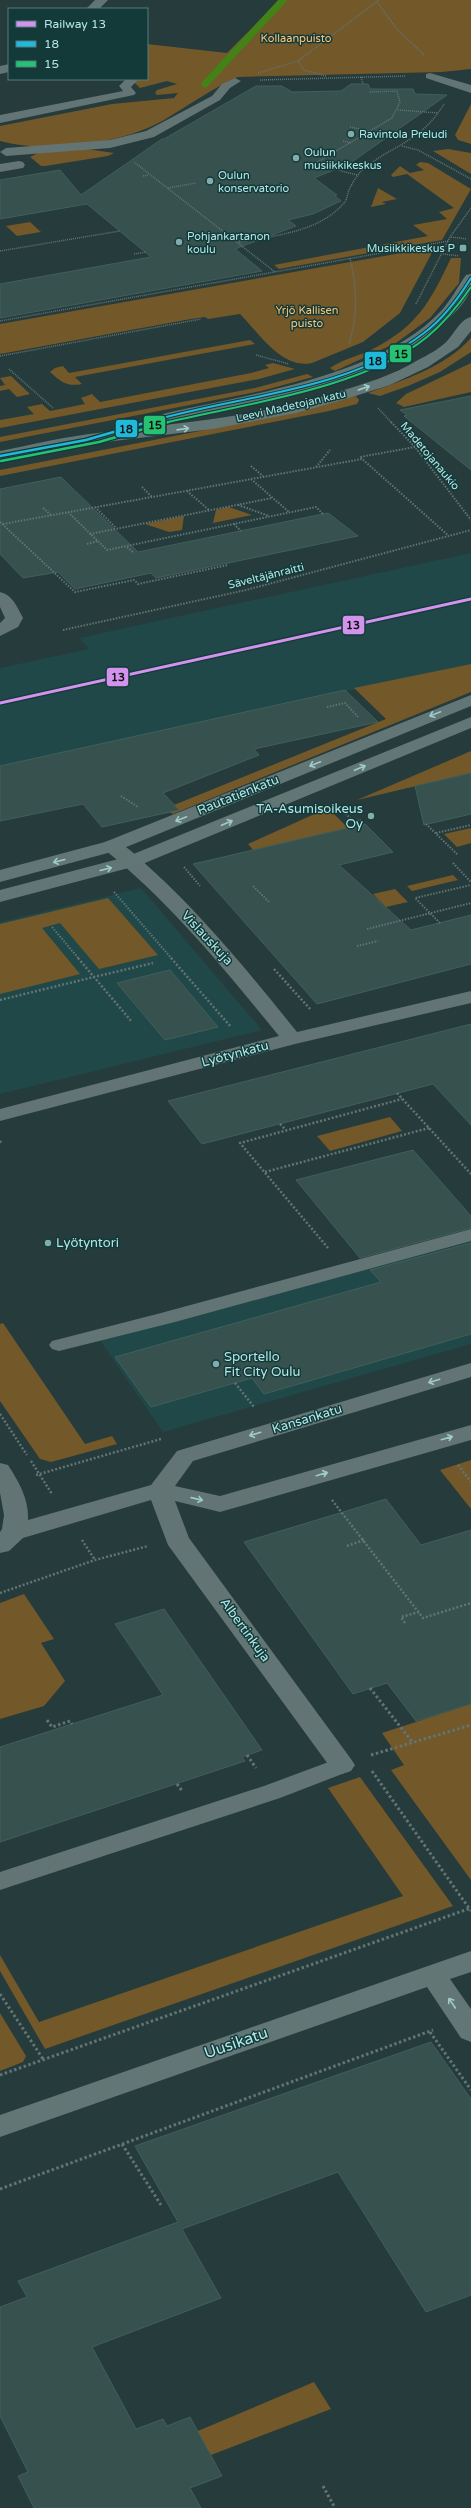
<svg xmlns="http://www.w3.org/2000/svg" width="471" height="2508" font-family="'Varela Round',sans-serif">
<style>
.built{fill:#214848}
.green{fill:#735829}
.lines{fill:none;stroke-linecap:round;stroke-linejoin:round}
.stream{stroke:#438217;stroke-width:7}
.building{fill:#36514e;stroke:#40605b}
.path-far3{stroke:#637474;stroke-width:1.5;stroke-dasharray:1 1;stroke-linecap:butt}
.path-far2{stroke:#637474;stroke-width:2;stroke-dasharray:1.5 1.5;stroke-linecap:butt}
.path-far1{stroke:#637474;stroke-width:2.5;stroke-dasharray:2 2;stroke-linecap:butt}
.path{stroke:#637474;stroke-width:3;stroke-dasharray:2.5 2.5;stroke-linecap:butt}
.lane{fill:#627474;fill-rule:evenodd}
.street{fill:#627474;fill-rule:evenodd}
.secondary{fill:#627676;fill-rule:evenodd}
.bus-1-far1-casing{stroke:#133939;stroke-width:4}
.bus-1-casing{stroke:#133939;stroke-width:5}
.bus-2-far1-casing{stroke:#133939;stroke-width:4}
.bus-2-casing{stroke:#133939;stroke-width:5}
.bus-1-far1{stroke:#20b9da;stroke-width:2}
.bus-1{stroke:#20b9da;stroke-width:2.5}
.bus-2-far1{stroke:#26c172;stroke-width:2}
.bus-2{stroke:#26c172;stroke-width:2.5}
.rail-1-casing{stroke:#133939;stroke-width:5.5}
.rail-1{stroke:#d193ec;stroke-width:3}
.oneway{stroke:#9fcbcb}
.oneway2{stroke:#9fcaca}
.poi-dot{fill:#82abab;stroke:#133939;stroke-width:1.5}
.labels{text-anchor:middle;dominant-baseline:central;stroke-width:3;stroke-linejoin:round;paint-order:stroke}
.far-park-label{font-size:11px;fill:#fdc87a;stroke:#133939}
.far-poi-label{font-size:11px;fill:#b3e7e7;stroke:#133939;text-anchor:start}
.far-street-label{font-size:11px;fill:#b3e7e7;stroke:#133939}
.street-label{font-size:13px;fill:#b3e7e7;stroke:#133939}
.poi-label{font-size:13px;fill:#b3e7e7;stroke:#133939;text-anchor:start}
.near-street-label{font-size:16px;fill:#b3e7e7;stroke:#133939}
.line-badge{stroke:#133939;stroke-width:1.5}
.pale-badge-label{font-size:11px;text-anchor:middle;font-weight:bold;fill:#111}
</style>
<rect width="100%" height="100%" fill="#263b3b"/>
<path class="built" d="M471,553V664L0,766V668L89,649L79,638Z
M141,888L262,1030L0,1094V922Z
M471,1230V1344L163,1432L97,1336Z"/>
<path class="green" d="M280,0H471V69L442,72L238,77C211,89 189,105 164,120C122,144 47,154 0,141V126L112,104L174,98L178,93L157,95L155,93L157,90L177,84L167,81L140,88L134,82L137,79H147V44L227,53Z
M471,104V144L458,140L455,135Z
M87,149L114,153L108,156L45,166H41L30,157L38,153Z
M448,149L471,153V174L433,151Z
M420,162L428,163L471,189L442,240L279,269L274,265L428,236L413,225L447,219L439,212L454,208L407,174L393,177L391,175L400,166L410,173L424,170L416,165Z
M378,188L397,199L382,202L386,204L371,207Z
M30,222L41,232L17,236L6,226Z
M435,247L400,313L363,342L312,363C282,370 258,332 240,314L208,319L205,317L191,319L0,354V324Z
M451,258H461L459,283L430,318L396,343L335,371L330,368C341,360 358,356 371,350C418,326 430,302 451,258Z
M471,338V352L440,372L408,386L380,396L368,393C404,380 445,367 471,338Z
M250,340L255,344L75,377L82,384C67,387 61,382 50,372L55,368L63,366L69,373Z
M273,363L295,369L259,379L0,428V420L34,414L27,407L42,404L50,411L85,404L81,398L92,394L100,402L251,373L269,368L265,365Z
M471,363V392L404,407L396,403L406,394Z
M307,374L313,377L261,391L0,442V437L255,388Z
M11,376L30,394L17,397L9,389L0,391V386L5,385L0,378Z
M356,396L359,400L357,404L329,411L0,476V470L277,416Z
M229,507L252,515L213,523L216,510Z
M184,516L182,530L169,532L145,524Z
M471,664V692L173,814L164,809L386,719L354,688Z
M471,751V773L357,800Z
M331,811L348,828L253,850L248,844L319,812Z
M471,828V843L457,847L444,834Z
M453,875L458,880L412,891L407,886Z
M395,889L408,902L386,907L373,894Z
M108,898L158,955L99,969L60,923L42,928L80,974L0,994V924Z
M390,1117L402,1131L330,1151L317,1136Z
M3,1323L85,1444L112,1436L117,1444L51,1462L40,1459L0,1401V1324Z
M471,1460V1509L440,1470Z
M24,1594L54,1639L41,1643L65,1681L44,1706L0,1719V1603Z
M471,1704V1880L391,1770L404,1765L382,1733Z
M360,1777L453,1906L45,2049L0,1971V1955L39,2022L403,1896L328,1788Z
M0,2013L26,2056L23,2062L0,2071Z
M314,2382L331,2409L211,2455L208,2450L180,2460L167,2444Z"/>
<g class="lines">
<path class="stream" d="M205,84L283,0"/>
</g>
<path class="building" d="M351,84H368L370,89H413L415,94L447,95L349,164L314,178L337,195H334L341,201L313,214L288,220L296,226L235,249L262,271L0,318V284L151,257L87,204L0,219V180L60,170L81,195L162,139H164L256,86H282L292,92L341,91Z
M471,396V470L404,416L407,415L400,410Z
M61,477L138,552L328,513L358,536L156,578L151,573L75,589L58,572L23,578L0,554V489Z
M345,690L378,722L254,749L259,755L163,793L179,810L102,827L83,804L0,821V766Z
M471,773V814L424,825L415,786Z
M365,824L393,852L339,865L411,930L471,915V964L317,1004L193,864Z
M170,970L218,1027L165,1040L117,983Z
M471,1024V1125L433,1084L202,1144L168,1101Z
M413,1150L471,1216V1228L360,1258L296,1180Z
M471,1243V1334L264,1394L252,1378L151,1407L115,1357L381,1282L370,1270Z
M386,1499L421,1545L471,1530V1704L416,1721L387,1683L353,1694L244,1542Z
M164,1609L262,1750L242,1757L245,1761L0,1842V1747L163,1695L115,1624Z
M431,2042L471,2099V2295L426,2312L338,2172L182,2229L221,2298L92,2347L136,2429L163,2419L167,2426L190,2417L222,2476L190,2488L201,2508H34L18,2476L28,2472L0,2416V2307L27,2297L18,2281L178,2222L135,2146Z"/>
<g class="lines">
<path class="path-far3" d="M377,2L396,28L424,55
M258,73L298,61
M326,76L304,70L298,61L379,0
M361,77L363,84
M260,80L406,76
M398,110L438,113
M350,127L370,131
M343,141L351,143
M402,146L418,150L471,179
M320,155L329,157
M134,162L275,272
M357,175L314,164L392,118L400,102L397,91L369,92
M143,176L149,175
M168,188L196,183
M451,237L467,239
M239,242C273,236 319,232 343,204C347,201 347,195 349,190C353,181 359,172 367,166C398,143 422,140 444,104
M0,251L120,231
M134,254L146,252
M443,254L459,256
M416,304L450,237L471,208
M0,321L448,241
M349,344C358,315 357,287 350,258
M256,355L289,364
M0,356L201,319
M9,369L53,408
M378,408L392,423"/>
<path class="path-far2" d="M391,422L415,447L471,520
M415,447L360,457L449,536
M251,466L263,476
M316,467L330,450
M251,479L289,512
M142,487L152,497
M187,491L209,510
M238,505L269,516
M95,507L116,528
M43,508L51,515
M68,512L107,550L316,507L323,514
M0,522L75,592L134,580L138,584L228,565
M3,524L362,459
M234,524L241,531
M90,534L272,498
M87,544L98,541
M127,547L134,553
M63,630L246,590L471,530
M327,707L345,703L359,718
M121,796L138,807
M337,805L353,821L361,820
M426,824L458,855
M436,833L471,825
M453,863L471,882
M184,867L200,886
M253,886L269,902
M114,892L172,959
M440,923L415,898L471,885
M52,927L79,959
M367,929L471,903
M357,946L378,941"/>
<path class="path-far1" d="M78,958L94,977L153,963
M171,958L231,1027
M274,969L310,1009
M0,1000L94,977L132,1022
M397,1093L471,1174
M280,1124L286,1130
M0,1141L2,1144
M265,1172L429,1128
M328,1248L240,1143L402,1099
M235,1383L254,1407
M0,1414L27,1455
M31,1461L52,1494
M458,1465L471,1482
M36,1475L161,1439
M332,1500L423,1618L471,1603
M82,1540L95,1560
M347,1546L364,1540
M0,1593L95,1560L148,1546
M405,1623L401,1617L419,1612"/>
<path class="path" d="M370,1688L413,1743
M47,1720L52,1727L70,1721L72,1724
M247,1755L256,1768
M371,1755L471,1725
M372,1771L471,1911
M177,1784L183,1792
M0,1994L43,2059
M430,2032L471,2090
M0,2075L471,1908
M122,2144L161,2205
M0,2189L433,2030
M323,2486L335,2508"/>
<path class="lane" d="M430,73L471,85V93L426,78V74Z
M235,78L241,81L230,88L220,100L154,137L110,148L6,156L0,152L6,148L110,140L146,131L212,96L222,84Z
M126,79H139L131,87L136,93L134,95L0,123V115L123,91L119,86Z
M19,161L23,162L25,165L23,168L0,172V164Z
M471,1229V1241L175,1322L59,1351L52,1349L49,1345L52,1341L161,1313Z
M342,1757L350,1759L354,1765L350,1771L280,1798L0,1890V1872L264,1786Z"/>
<path class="street" d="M95,0H108L99,9H86Z
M9,64V72L0,74V66Z
M0,592C13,595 17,607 23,618L18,627L0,636V623L5,618L0,607Z
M112,840C126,844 140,859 151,869C205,918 251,975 297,1032L471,991V1003L295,1044L0,1121V1109L279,1036C225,970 172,904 105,850L103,846L105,842Z
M471,1363V1377L193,1461L175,1486L220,1496L471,1425V1440L220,1512L175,1501L189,1538L351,1759L355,1765L351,1771L342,1774L333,1771L168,1545L151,1500L23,1538L9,1551L0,1553V1532L2,1529L4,1515L0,1493V1463L8,1465C19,1482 29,1499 28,1520L151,1485L177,1451Z"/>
<path class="secondary" d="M471,274C471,278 471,285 471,289C466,303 451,317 440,326C362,391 251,401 155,425L147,420L150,417C238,395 377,380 442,310C451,300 458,286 466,275Z
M471,317V331L458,347L428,367L390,385L346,399L296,413L213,429L89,444L0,461V451C30,445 59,438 89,434C173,423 256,418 337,392C364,384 394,375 418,360C428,355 441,348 448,340C455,332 461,319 471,317Z
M471,695V706L119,850L0,882V870L105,842Z
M471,717V728L140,865L0,902V890L126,857Z
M471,1951V1972L450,1979L471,2009V2042L461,2038L427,1987L0,2137V2115Z"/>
<g class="bus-1-far1-casing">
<path id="bus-1-far1" d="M145,423C236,395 346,393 424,333C444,318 458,299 471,278"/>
</g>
<g class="bus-1-casing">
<path id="bus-1" d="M0,456L86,440L148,422"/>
</g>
<g class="bus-2-far1-casing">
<path id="bus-2-far1" d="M164,423C243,404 363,389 427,337C445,322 458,306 471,287"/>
</g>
<g class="bus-2-casing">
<path id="bus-2" d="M1,461L99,442L168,422"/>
</g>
<use href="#bus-1-far1" class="bus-1-far1"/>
<use href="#bus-1" class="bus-1"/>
<use href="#bus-2-far1" class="bus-2-far1"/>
<use href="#bus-2" class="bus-2"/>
<g class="rail-1-casing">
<path id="rail-1" d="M0,703L471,599"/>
</g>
<use href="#rail-1" class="rail-1"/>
</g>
<defs><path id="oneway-shaft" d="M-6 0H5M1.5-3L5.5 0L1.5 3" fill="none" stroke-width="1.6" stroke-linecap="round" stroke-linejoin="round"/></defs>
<g class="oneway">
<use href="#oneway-shaft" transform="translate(364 388) rotate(-19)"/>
<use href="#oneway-shaft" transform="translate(183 429) rotate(-8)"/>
<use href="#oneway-shaft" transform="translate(435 714) rotate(158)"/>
<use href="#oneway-shaft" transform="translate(315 764) rotate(158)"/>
<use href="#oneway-shaft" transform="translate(360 768) rotate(-23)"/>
<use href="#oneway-shaft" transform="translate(181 819) rotate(158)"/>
<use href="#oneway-shaft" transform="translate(227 823) rotate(-23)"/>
<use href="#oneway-shaft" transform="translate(59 861) rotate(166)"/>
<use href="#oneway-shaft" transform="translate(106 869) rotate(-14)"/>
<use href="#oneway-shaft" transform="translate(452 2003) rotate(-124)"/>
</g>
<g class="oneway2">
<use href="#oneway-shaft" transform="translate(434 1381) rotate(163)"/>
<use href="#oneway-shaft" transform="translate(255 1434) rotate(163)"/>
<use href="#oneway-shaft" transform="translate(447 1438) rotate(-16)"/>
<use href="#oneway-shaft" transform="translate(322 1474) rotate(-16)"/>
<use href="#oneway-shaft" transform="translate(197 1499) rotate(13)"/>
</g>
<g class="poi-dot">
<circle cx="351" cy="134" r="4"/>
<circle cx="296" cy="158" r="4"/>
<circle cx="210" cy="181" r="4"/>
<circle cx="179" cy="242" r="4"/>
<rect x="459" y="244" width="8" height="8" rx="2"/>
<circle cx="371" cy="816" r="4"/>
<circle cx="48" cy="1243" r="4"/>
<circle cx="216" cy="1364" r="4"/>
</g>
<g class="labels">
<g class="far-park-label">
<text x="296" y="38">Kollaanpuisto</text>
<text x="307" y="310">Yrjö Kallisen<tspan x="307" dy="13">puisto</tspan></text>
</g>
<g class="far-poi-label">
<text x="359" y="134">Ravintola Preludi</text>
<text x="304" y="152">Oulun<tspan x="304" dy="13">musiikkikeskus</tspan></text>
<text x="218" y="175">Oulun<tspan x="218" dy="13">konservatorio</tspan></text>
<text x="187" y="236">Pohjankartanon<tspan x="187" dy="13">koulu</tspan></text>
<text x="455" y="248" text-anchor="end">Musiikkikeskus P</text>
</g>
<g class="far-street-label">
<text transform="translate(291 406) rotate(-13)">Leevi Madetojan katu</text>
<text transform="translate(430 456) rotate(50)">Madetojanaukio</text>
<text transform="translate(266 576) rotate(-14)">Säveltäjänraitti</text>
</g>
<g class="street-label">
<text transform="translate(238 795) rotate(-22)">Rautatienkatu</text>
<text transform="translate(207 938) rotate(47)">Vislauskuja</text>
<text transform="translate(235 1054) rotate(-15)">Lyötynkatu</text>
<text transform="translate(307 1419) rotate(-17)">Kansankatu</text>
<text transform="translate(245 1630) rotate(54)">Albertinkuja</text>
</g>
<g class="poi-label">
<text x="363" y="809" text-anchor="end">TA-Asumisoikeus<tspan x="363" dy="15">Oy</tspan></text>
<text x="56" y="1243">Lyötyntori</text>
<text x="224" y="1357">Sportello<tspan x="224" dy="15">Fit City Oulu</tspan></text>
</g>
<g class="near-street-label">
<text transform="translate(236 2043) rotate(-19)">Uusikatu</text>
</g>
</g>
<g class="line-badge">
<rect x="389" y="344" width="23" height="19" rx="4" fill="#26c172"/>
<rect x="364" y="351" width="23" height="19" rx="4" fill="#20b9da"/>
<rect x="143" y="415" width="23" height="20" rx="4" fill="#26c172"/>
<rect x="115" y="419" width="23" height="19" rx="4" fill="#20b9da"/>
<rect x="342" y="615" width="23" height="20" rx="4" fill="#d193ec"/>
<rect x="106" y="667" width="23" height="20" rx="4" fill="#d193ec"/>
</g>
<g class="pale-badge-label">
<text x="401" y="358">15</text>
<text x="375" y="365">18</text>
<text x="155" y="429">15</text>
<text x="126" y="433">18</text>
<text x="353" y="629">13</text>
<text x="118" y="681">13</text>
</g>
<rect x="8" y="8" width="140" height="72" fill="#133939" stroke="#537f7f"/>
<rect x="16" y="21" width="20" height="6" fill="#d193ec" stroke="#537f7f"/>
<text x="44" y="28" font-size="12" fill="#b3e7e7">Railway 13</text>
<rect x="16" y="41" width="20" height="6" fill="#20b9da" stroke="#537f7f"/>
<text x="44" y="48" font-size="12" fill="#b3e7e7">18</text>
<rect x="16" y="61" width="20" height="6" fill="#26c172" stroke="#537f7f"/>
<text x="44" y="68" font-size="12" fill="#b3e7e7">15</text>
</svg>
